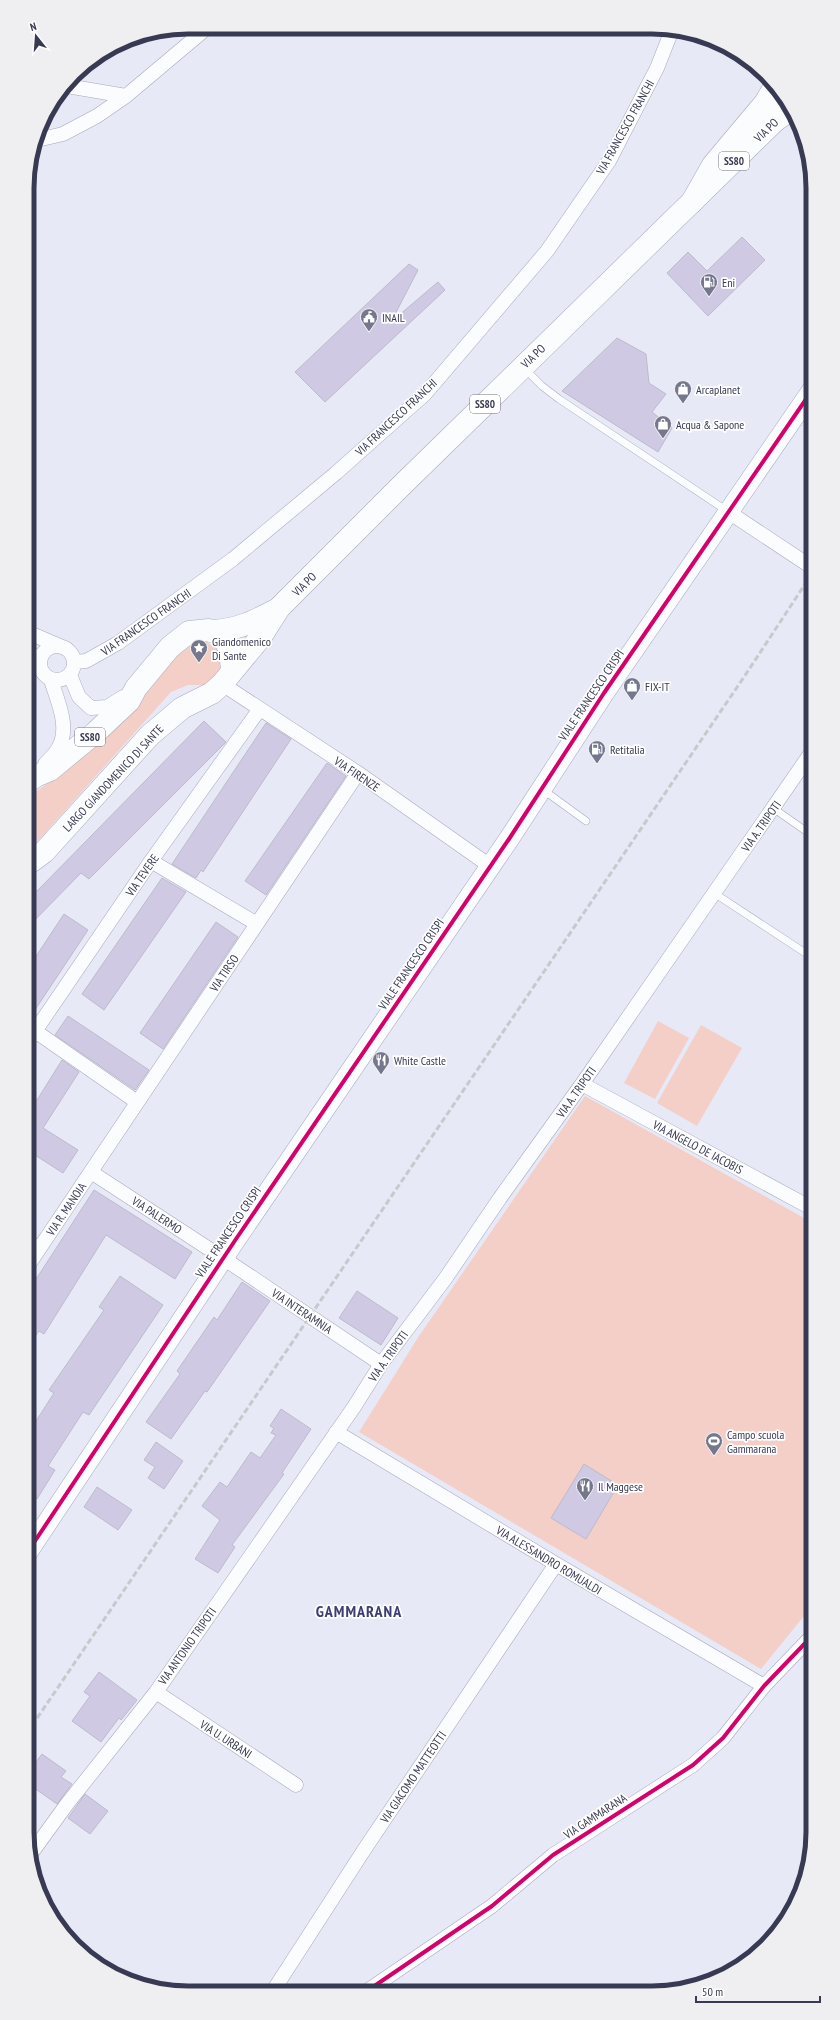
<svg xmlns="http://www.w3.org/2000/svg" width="840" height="2020" font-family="'PT Sans Narrow',sans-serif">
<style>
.green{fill:#f3cfc8}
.building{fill:#d0c9e3;stroke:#bdbacb}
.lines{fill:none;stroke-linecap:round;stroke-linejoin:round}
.lane-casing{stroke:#a7a9b9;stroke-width:8}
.street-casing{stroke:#a7a9b9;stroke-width:15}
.secondary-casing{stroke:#a7a9b9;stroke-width:21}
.primary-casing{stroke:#a7a9b9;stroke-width:23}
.highway-casing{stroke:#a7a9b9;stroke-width:23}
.lane{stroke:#fbfcfe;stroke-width:7}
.street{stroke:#fbfcfe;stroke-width:14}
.secondary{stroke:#fbfcfe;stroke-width:20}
.primary{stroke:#fbfcfe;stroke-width:22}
.highway{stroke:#fbfcfe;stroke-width:22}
.rail{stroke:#c8c9cd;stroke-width:3;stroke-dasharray:6 3;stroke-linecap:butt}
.cycleway-casing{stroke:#fff;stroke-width:6}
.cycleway{stroke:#d6006c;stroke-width:4}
.labels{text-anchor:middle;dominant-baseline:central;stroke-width:3.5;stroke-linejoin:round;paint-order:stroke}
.shield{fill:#fff;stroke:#747587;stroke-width:1}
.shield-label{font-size:11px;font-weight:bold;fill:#383a53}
.street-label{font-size:12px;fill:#383a53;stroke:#fff}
.poi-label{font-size:12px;fill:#383a53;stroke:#fff;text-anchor:start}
.district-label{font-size:16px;font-weight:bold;letter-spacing:1px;fill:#3e3e73;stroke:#fff}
.rim{fill:none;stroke:#383a53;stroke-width:5}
</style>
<rect width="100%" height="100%" fill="#e7e9f7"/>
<path class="green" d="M204,640L217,649L223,667L207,685H188L171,692L36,843L27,850V798L48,783L183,649L195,641Z
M658,1021L689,1038L655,1099L624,1083Z
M701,1025L742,1048L697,1126L657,1103Z
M585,1096L813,1223V1605L761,1669L359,1432L419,1336Z"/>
<path class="building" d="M742,237L765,260L708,316L667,273L688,252L707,271Z
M409,264L418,270L391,322L438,282L445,290L325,402L295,372Z
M617,338L646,354L649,383L666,394L652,412L672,428L658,452L562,391Z
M204,721L226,742L89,879L81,873L27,928V893L33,887L37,891Z
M266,723L291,739L203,872L201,870L196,878L172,864Z
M327,763L346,776L266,895L245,881Z
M162,878L186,892L104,1010L82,994Z
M64,914L88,930L27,1022V970Z
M216,922L238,937L163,1049L140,1033Z
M68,1016L149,1070L135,1090L55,1035Z
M62,1060L79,1072L43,1128L78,1150L63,1173L27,1150V1093L37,1100Z
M94,1190L192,1252L175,1279L106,1235L44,1334L39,1331L27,1348V1293Z
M120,1276L163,1305L89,1415L83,1412L48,1466L55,1470L37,1499L27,1493V1435L54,1393L49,1390L104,1310L99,1307Z
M242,1282L270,1301L207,1392L205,1391L171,1439L146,1422L180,1374L177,1371L214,1317L217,1320Z
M357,1291L398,1318L381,1345L339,1318Z
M281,1409L311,1429L282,1473L284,1474L232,1545L235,1547L218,1573L195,1559L220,1520L202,1506L220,1482L227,1487L251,1452L260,1458L276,1435L271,1433L274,1428L270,1426Z
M156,1442L183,1461L164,1489L148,1478L155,1467L144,1460Z
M584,1464L618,1485L586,1539L551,1518Z
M97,1487L132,1510L118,1530L84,1507Z
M99,1672L137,1700L121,1720L119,1718L101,1742L72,1721L90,1696L84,1692Z
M42,1754L66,1771L61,1777L72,1784L57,1804L27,1783V1774Z
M85,1794L108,1811L90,1834L68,1818Z"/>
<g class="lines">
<g class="lane-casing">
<path id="lane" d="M524,368L542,386L559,399L727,511
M27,677L39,664
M542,789L586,821
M773,808L813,836
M714,893L813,958"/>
</g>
<g class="street-casing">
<path id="street" d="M67,86L126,96
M37,140L63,134L97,116L126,96L208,27
M727,511L813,568
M27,632L62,647
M40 663a17 17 0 1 1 34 0a17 17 0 1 1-34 0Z
M27,648L39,664
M74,662L86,661L118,643L233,559L336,473L425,394L547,251L609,161L657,68L672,30
M70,675L79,697L91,708L107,707L123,697
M222,684L358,773L490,866
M45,764C50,759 56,753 59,747C70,726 57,700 51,680
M151,861L257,924
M35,1031L137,1102
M27,1043L151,861L259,710
M582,1084L813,1209
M91,1172L223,1258L381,1364
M27,1241L39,1249
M27,1267L358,773
M336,1432L556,1564L764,1686
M156,1692L296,1785
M30,1855L67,1804L156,1692L354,1407L381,1364L445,1279L500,1198L582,1084L813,750
M273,1991L364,1850L556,1564
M367,1991L492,1906L553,1855L693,1765L723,1738L764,1686L813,1635"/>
</g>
<g class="secondary-casing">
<path id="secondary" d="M27,1553L236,1239L509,839L604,693L813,389"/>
</g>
<g class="primary-casing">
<path id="primary" d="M214,631C240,629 255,621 278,609
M27,782L36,776L50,770L96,732L129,701L136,688L170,647L189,632L209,630L221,635L230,649L232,671
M27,861H32L44,852L150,735L182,708L212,693L222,684L260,638L279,608L399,488L789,107"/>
</g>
<g class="highway-casing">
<path id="highway" d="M776,120L792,109
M692,202L713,165L765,103L775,86"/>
</g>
<use href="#lane" class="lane"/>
<use href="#street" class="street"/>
<use href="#secondary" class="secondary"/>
<use href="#primary" class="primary"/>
<use href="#highway" class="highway"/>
<path class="rail" d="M27,1733L744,677L813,572"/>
<g class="cycleway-casing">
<path id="cycleway" d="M27,1553L236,1239L509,839L604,693L813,389
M367,1991L492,1906L553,1855L693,1765L723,1738L764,1686L813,1635"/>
</g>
<use href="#cycleway" class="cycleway"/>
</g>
<defs>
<g id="fuel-pin" transform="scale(0.9)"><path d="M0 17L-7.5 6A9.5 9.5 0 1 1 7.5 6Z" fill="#75778c" stroke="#fff"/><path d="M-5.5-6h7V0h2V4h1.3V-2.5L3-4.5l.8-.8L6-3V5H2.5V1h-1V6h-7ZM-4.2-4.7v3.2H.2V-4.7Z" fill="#fff"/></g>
<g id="civic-pin" transform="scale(0.9)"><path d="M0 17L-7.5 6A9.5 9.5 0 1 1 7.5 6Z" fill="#75778c" stroke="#fff"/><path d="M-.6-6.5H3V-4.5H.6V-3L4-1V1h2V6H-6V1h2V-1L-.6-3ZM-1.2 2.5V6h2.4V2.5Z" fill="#fff"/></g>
<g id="shop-pin" transform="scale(0.9)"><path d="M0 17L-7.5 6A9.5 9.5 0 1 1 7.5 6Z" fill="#75778c" stroke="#fff"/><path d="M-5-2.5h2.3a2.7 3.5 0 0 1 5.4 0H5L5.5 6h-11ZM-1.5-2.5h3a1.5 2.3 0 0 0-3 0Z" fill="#fff"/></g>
<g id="sight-pin" transform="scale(0.9)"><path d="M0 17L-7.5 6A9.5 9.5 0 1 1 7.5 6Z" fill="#75778c" stroke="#fff"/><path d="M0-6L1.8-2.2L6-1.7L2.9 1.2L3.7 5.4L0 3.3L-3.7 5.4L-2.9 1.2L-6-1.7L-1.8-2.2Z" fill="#fff"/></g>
<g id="restaurant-pin" transform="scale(0.9)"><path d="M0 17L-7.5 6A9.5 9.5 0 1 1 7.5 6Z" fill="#75778c" stroke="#fff"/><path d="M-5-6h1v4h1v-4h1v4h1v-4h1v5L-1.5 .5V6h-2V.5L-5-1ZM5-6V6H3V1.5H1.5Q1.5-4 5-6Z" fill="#fff"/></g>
<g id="stadium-pin" transform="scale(0.9)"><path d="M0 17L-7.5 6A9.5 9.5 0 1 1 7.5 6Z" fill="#75778c" stroke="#fff"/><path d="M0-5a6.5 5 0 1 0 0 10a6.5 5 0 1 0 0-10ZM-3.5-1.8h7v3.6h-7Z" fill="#fff"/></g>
</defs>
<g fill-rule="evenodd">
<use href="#fuel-pin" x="709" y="282"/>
<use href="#civic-pin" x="369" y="317"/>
<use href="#shop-pin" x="683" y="389"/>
<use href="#shop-pin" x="663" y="424"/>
<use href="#sight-pin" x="199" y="648"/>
<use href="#shop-pin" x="632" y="686"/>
<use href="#fuel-pin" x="597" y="749"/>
<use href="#restaurant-pin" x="381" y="1060"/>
<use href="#stadium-pin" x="714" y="1441"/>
<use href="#restaurant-pin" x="585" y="1486"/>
</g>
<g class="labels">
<g class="shield">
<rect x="719" y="152" width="30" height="18" rx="3"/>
<rect x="470" y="395" width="30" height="18" rx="3"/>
<rect x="75" y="728" width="30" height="18" rx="3"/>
</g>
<g class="shield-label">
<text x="734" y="161">SS80</text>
<text x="485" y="404">SS80</text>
<text x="90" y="737">SS80</text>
</g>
<g class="street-label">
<text transform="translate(625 127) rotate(-61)">VIA FRANCESCO FRANCHI</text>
<text transform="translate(766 130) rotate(-44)">VIA PO</text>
<text transform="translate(533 356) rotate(-44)">VIA PO</text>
<text transform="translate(396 417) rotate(-43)">VIA FRANCESCO FRANCHI</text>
<text transform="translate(304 584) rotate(-45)">VIA PO</text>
<text transform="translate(146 622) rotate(-35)">VIA FRANCESCO FRANCHI</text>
<text transform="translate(591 695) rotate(-56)">VIALE FRANCESCO CRISPI</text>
<text transform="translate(357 774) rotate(34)">VIA FIRENZE</text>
<text transform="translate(113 778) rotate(-47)">LARGO GIANDOMENICO DI SANTE</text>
<text transform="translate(761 826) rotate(-55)">VIA A. TRIPOTI</text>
<text transform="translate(142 875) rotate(-55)">VIA TEVERE</text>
<text transform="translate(411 964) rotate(-56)">VIALE FRANCESCO CRISPI</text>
<text transform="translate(224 973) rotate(-56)">VIA TIRSO</text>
<text transform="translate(576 1092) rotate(-55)">VIA A. TRIPOTI</text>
<text transform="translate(698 1147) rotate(28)">VIA ANGELO DE IACOBIS</text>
<text transform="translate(66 1209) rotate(-56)">VIA R. MANOIA</text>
<text transform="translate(157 1215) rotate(33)">VIA PALERMO</text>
<text transform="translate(228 1232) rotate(-56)">VIALE FRANCESCO CRISPI</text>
<text transform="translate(302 1311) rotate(34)">VIA INTERAMNIA</text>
<text transform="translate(388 1356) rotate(-55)">VIA A. TRIPOTI</text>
<text transform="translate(549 1560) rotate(31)">VIA ALESSANDRO ROMUALDI</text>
<text transform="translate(187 1646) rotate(-55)">VIA ANTONIO TRIPOTI</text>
<text transform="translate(226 1739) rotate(33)">VIA U. URBANI</text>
<text transform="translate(413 1777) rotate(-56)">VIA GIACOMO MATTEOTTI</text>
<text transform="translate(595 1816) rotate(-33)">VIA GAMMARANA</text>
</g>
<g class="poi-label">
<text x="722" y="282">Eni</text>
<text x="382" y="317">INAIL</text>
<text x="696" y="389">Arcaplanet</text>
<text x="676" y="424">Acqua &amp; Sapone</text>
<text x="212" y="641">Giandomenico<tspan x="212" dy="14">Di Sante</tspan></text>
<text x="645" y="686">FIX-IT</text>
<text x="610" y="749">Retitalia</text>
<text x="394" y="1060">White Castle</text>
<text x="727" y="1434">Campo scuola<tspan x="727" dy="14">Gammarana</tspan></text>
<text x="598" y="1486">Il Maggese</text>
</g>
<g class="district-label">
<text x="359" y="1611">GAMMARANA</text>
</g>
</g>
<path d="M0 0H840V2020H0ZM188 34H652A154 154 0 0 1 806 188V1832A154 154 0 0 1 652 1986H188A154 154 0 0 1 34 1832V188A154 154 0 0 1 188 34Z" fill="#efeff1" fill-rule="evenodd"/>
<path class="rim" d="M188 34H652A154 154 0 0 1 806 188V1832A154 154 0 0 1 652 1986H188A154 154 0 0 1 34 1832V188A154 154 0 0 1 188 34Z"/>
<g transform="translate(36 36) rotate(343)" stroke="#ffffff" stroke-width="3" paint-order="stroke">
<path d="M0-3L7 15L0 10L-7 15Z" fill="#383a53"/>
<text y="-6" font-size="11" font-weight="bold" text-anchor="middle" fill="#383a53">N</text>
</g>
<path d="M696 1996v6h124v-6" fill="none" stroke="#383a53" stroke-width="2"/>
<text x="702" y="1996" font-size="12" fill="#383a53" stroke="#ffffff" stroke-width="3" paint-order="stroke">50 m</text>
</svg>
